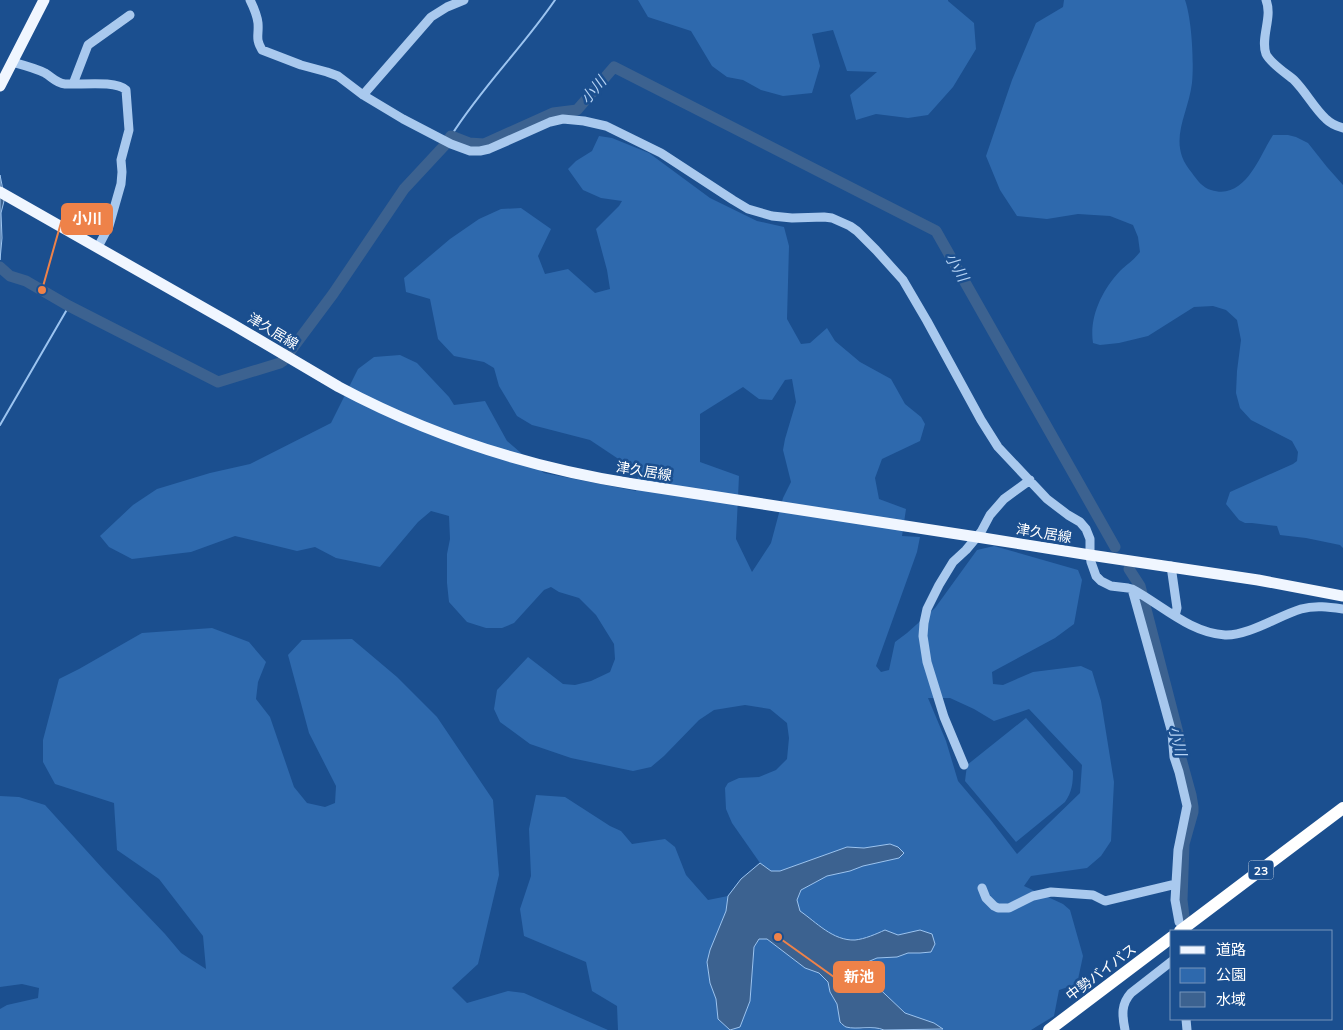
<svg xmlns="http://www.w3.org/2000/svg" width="1343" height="1030" font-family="Mulish,'Noto Sans JP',sans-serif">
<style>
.green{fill:#2e69ad;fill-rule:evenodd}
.water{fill:#3c6290;stroke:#9cc4f0}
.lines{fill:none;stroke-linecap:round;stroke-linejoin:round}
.stream{stroke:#9cc4f0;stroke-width:2}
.river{stroke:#3c6290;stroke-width:11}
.minor{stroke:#a9c9ee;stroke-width:9}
.major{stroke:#f0f6ff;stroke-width:11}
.highway{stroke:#fff;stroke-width:12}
.labels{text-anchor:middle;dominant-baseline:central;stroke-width:5;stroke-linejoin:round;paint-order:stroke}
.shield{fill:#1b4f8f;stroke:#bbcadd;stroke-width:1}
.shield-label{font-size:12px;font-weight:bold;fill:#fff}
.street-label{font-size:14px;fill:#fff;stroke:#1b4f8f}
.water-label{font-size:15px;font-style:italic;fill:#b5d3f5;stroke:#1b4f8f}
.leader{fill:none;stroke:#ee8249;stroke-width:2}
.callout-dot{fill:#ee8249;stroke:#1b4f8f;stroke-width:2}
.callout{fill:#ee8249;stroke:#ee8249;stroke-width:2}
.callout-label{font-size:15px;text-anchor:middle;font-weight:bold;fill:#fff}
</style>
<rect width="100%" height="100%" fill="#1b4f8f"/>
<path class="green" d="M638,0H948V1L974,23L976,49L953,87L928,115L908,118L876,114L856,120L850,95L877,72L847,71L833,30L812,34L820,66L812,93L783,96L761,90L743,80L727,77L712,66L691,31L648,17Z
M1064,0H1185C1192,20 1194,62 1192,83C1188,116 1166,143 1192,173C1197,180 1203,188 1211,190C1245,201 1259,157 1273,135H1288L1296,137L1308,143L1327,167L1343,185V548L1340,545L1306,538L1280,535L1277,526L1252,523H1245L1239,520L1226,504L1230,492L1293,464L1297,461L1298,452L1292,441L1251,420L1240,408L1236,393L1237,371L1241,340L1237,320L1226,310L1213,306L1194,307L1148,336L1119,343L1100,345L1093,343C1089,317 1102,290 1120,271C1127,264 1133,261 1140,252L1138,237L1133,225L1110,216L1078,214L1047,219L1017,216L1000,190L986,156L1012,80L1036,23L1063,7Z
M599,136L612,138L649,153L710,198L757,221L784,227L789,246L787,319L801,344L810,343L827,328L835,341L860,362L891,379L905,404L921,417L925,424L920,441L882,459L875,478L879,499L906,509L902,536L920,537L917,552L876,666L881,672L889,670L895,642L907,633L935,608L977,550L994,546L1078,570L1082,580L1074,624L1055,638L992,672L993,684L1003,685L1033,672L1081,666L1092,671L1101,701L1114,782L1111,841L1101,856L1087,868L1031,876L1024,886L1063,904L1070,910L1083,956L1077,984L1059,990L1054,1016L1031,1030H942L934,1023L905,1013L867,977L865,963L877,958L897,957L908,953H920L910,932L898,935L885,930C876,934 865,939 855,940C833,941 817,922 800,912L797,900L801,890L827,876L850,871L863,866L899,858L904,853L890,844L864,848L847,847L780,871H771L760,863L732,823L726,809L725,788L728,783L739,778L759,777L776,770L787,759L789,738L787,723L770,709L745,705L714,710L699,720L664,756L651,767L633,771L571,758L530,744L500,722L494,709L497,690L528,657L563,684L575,685L591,681L610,672L615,659L614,644L596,615L579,598L559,592L551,587L544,590L514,623L502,628H486L467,622L449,602L447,583V554L450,539L449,516L431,511L418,522L380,567L336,558L315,547L297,551L235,536L191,552L132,559L109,547L100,536L133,505L157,489L210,473L250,464L331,423L358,369L374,357L400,355L417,363L449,397L454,405L485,401L507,441L544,473L636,491L639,467L620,460L590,440L532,425L517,416L499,386L494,368L484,362L454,356L438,339L430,299L406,292L404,278L450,239L479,219L501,209L521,208L551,229L538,256L545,274L568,269L595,293L610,289L607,270L596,229L619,206L622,201L601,198L583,190L568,169L576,161L592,151ZM792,379L796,402L785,439L783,450L791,482L783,498L771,543L752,572L736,539L739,476L700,462V414L743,387L759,399L772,400L785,380ZM928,698H950L974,709L994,721L1029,709L1082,765L1080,793L1017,854L990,819L958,781L946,741Z
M212,628L249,642L266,662L258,682L256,699L270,717L294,787L307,803L325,807L335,803L336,786L309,733L288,655L302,640L352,639L397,677L437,717L493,800L499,875L478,964L452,988L467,1003L508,991L524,993L608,1030H0V1009L7,1005L38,998L39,988L22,984L0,987V796L19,797L45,805L104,870L165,934L181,953L206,969L203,936L159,879L117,850L114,803L55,784L43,762V740L59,679L79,669L142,633Z
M1026,718L1073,771C1073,783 1072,792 1065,802L1016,842L965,781L967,765Z
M536,795L565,797L610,826L621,831L632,844L665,839L675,847L686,875L708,900L728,896L726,911L710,950L707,962L710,983L716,999L718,1019L730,1030H618L617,1006L592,991L586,962L524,936L520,909L531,876L529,829Z
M759,939H767L805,968L819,973L829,982L830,992L837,1004L840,1022L863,1029L879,1028L884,1030H732L740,1026L750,1001L754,947Z"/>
<path class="water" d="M0,175L2,185L4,201L1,213L2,238L0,260Z
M890,844L898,847L904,853L899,858L863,866L850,871L827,876L801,890L797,900L800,911C816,922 833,941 855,940C865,939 876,934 885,930L898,935L920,930L932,934L935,944L931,952L920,953H908L897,957L877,958L865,963L867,977L905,1013L934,1023L943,1029L884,1030C873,1025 857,1030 846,1027C844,1026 842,1024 840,1022L837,1004L830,992L828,982L819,973L805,968L767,939H759L754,947L750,1001L740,1027L730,1030L718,1019L716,999L710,983L707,962L710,950L726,911L728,896L741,879L760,863L771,871H780L847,847L864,848Z"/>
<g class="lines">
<path class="stream" d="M451,136C481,88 523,47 555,0
M0,425L69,306"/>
<path class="river" d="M0,267L10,276L26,281L69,306L218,382L280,363L283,361L333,294L404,189L444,146L451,136L469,143L484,144L553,113L577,110L614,67L936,231L1115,547
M1129,569L1140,586L1179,737L1180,755L1191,795L1193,807V812L1184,844L1182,900L1184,917"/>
<path class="minor" d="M250,0C254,8 257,15 258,23C259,36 255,38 262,50L301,65L327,72L338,76L363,95L403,119L451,144L470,151H480L489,149L550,122L563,119L584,121L606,126L661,153L733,200L748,209L772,216L792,218L824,217L832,218L850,226L857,231L876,250L903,280L927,321L981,420L998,447L1047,499L1068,515L1080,522L1086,529L1090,539V555L1091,562L1096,576L1101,581L1111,586L1128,588L1132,589C1162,605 1190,633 1225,635C1248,636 1278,616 1301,609C1315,605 1329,607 1343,609
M1266,0C1273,17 1260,38 1266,54C1270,63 1287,74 1294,80C1306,92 1314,108 1326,119C1331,124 1336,126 1343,128
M12,62C23,65 35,68 45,73C52,77 56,83 65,84C80,85 116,80 126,90L129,130L121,160L122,172L121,184L109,226L98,247
M73,84L88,45L130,15
M363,95L431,17L447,7L464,0
M1171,566L1177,608L1175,616
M1132,589L1172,733L1174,757L1179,772L1187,806L1178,850L1175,900L1179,922
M964,765L944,717L927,662L923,636L924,623L927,609L939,585L953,562L966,550L981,532L990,515L1004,499L1030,480
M982,888L986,898L994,906L998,908H1009L1033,896L1051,892L1093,895L1105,901L1176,884
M1186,1019L1187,1030
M1125,1030C1122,1015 1121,1004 1131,993L1172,961"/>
<path class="major" d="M0,86L44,0
M0,192L232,324L339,387C431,436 531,468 633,484L977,537L1090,555L1258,580L1343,596"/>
<path class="highway" d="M1180,931L1343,808
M1049,1030L1172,937"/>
</g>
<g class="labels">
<rect class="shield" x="1248.5" y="860.5" width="25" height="19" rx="4"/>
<g class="shield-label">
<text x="1261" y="870">23</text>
</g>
<g class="street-label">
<text transform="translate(273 331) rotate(31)">津久居線</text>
<text transform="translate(644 471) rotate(9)">津久居線</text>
<text transform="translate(1044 533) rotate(9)">津久居線</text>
<text transform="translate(1101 972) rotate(-37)">中勢バイパス</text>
</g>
<g class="water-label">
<text transform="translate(593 90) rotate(-50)">小川</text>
<text transform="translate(957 267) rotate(60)">小川</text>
<text transform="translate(1178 741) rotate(76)">小川</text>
</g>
</g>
<path class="leader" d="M42 290L62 219M778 937L834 977"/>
<g class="callout-dot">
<circle cx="42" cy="290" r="5"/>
<circle cx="778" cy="937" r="5"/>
</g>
<g class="callout">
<rect x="62" y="204" width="50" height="30" rx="5"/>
<rect x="834" y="962" width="50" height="30" rx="5"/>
</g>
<g class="callout-label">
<text x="87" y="224">小川</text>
<text x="859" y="982">新池</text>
</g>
<rect x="1170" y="930" width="162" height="90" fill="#1b4f8f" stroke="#7695bc"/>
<rect x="1180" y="946" width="25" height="8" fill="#f0f6ff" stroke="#7695bc"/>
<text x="1216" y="955" font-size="15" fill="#ffffff">道路</text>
<rect x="1180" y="968" width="25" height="15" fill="#2e69ad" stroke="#7695bc"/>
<text x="1216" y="980" font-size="15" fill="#ffffff">公園</text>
<rect x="1180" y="992" width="25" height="15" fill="#3c6290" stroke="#7695bc"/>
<text x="1216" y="1005" font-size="15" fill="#ffffff">水域</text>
</svg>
